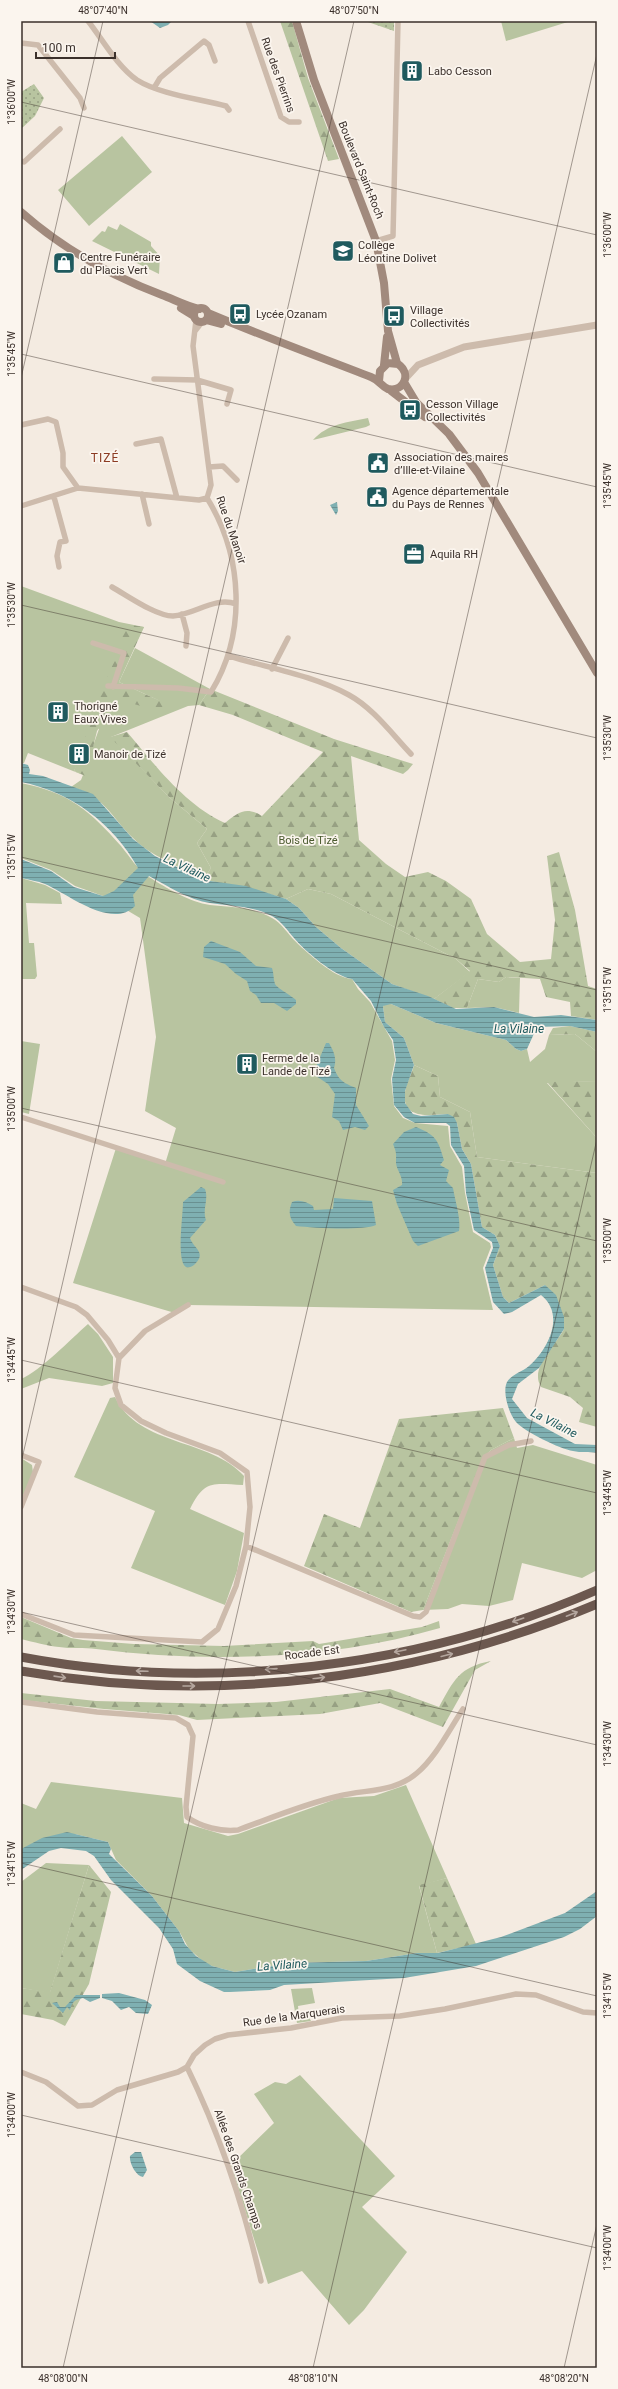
<svg xmlns="http://www.w3.org/2000/svg" width="618" height="2389" font-family="Roboto,sans-serif">
<style>
.green{fill:#b8c4a0;fill-rule:evenodd}
.forest{fill:url(#forest-firs)}
.park{fill:url(#park-dots)}
.water{fill:url(#water-rules)}
.lines{fill:none;stroke-linecap:round;stroke-linejoin:round}
.minor{stroke:#cdbbac;stroke-width:5.5}
.tertiary{stroke:#cdbbac;stroke-width:7}
.secondary{stroke:#a18a7d;stroke-width:8}
.trunk{stroke:#6c584f;stroke-width:9}
.oneway{stroke:#b4a69e}
.ticks{fill:none;stroke:#3b302b;stroke-width:1;stroke-opacity:0.45}
.labels{text-anchor:middle;dominant-baseline:central;stroke-width:3.5;stroke-linejoin:round;paint-order:stroke}
.poi-label{font-size:11px;fill:#3b302b;stroke:#fbf5ee;text-anchor:start}
.street-label{font-size:11px;fill:#3b302b;stroke:#fbf5ee}
.park-label{font-size:11px;fill:#4a5a2e;stroke:#fbf5ee}
.neighbourhood-label{font-size:12px;letter-spacing:1px;fill:#8c3b22;stroke:#fbf5ee}
.water-label{font-size:12px;font-style:italic;fill:#1f5a5e;stroke:#fbf5ee}
.neatline{fill:none;stroke:#3b302b;stroke-width:1.5}
.ticks-label{font-size:10px;text-anchor:middle;fill:#3b302b}
</style>
<defs>
<pattern id="forest-firs" width="22" height="20" patternUnits="userSpaceOnUse"><rect width="22" height="20" fill="#b8c4a0"/><path d="M5 1l3.5 6h-7zM16 11l3.5 6h-7z" fill="#97a083"/></pattern>
<pattern id="park-dots" width="8" height="8" patternUnits="userSpaceOnUse"><rect width="8" height="8" fill="#b8c4a0"/><path d="M2 2h.1M6 6h.1" fill="none" stroke="#97a083" stroke-width="1.8" stroke-linecap="round"/></pattern>
<pattern id="water-rules" width="6" height="5" patternUnits="userSpaceOnUse"><rect width="6" height="5" fill="#7fb0b2"/><path d="M0 2.5h6" fill="none" stroke="#699091"/></pattern>
</defs>
<rect width="100%" height="100%" fill="#f4ebe1"/>
<path class="green" d="M501,21H571L506,41Z
M122,136L152,172L89,226L58,190Z
M120,224L151,242V246L160,256L159,274L92,241L102,231L105,232L108,226L117,230Z
M368,418L370,425L366,427L313,440C327,424 348,422 368,418Z
M21,586L119,622L144,627L116,683L160,701L119,682L135,648L210,689L199,705L188,706L111,737L169,797L207,829L197,843L211,868L203,880C195,877 190,873 182,869C165,859 147,853 133,838C110,816 105,796 71,787L81,780L83,775L28,753L24,763H21ZM94,726L99,729L83,774L74,771Z
M21,783C70,793 89,810 121,846C130,857 137,869 149,877C166,888 190,902 210,905C229,907 254,907 272,918C281,923 286,931 293,939C306,952 334,978 352,979L358,989L370,1002L392,1041L395,1060L391,1079L394,1106L403,1118L415,1123L448,1126L450,1146L462,1167L465,1193L473,1232L490,1243L491,1247L483,1268L493,1310L188,1305L175,1313L73,1283L116,1148L165,1164L176,1128L145,1111L156,1037L140,918L103,896L75,886L51,870L21,858Z
M21,878L45,885L60,893L62,904L26,903L29,943H34L37,976L35,979H21Z
M308,889L331,894L456,959L470,972L434,999L392,984L341,948L316,927L299,908L286,899Z
M506,977L520,978L519,1013L494,1007L467,1008L478,979L499,982Z
M385,1004H391L436,1023L506,1040L516,1049L521,1051L527,1049L530,1062L545,1049L549,1035L575,1034L597,1052V1081L547,1083L597,1138V1173L477,1157L470,1112L440,1097L438,1076L414,1065L404,1038L385,1022L383,1006Z
M21,1041L40,1044L29,1114L21,1112Z
M88,1324L98,1334L113,1357V1383L102,1386L49,1378L21,1389V1379C40,1371 71,1339 88,1324Z
M115,1397C139,1447 211,1438 244,1476L243,1485C213,1484 205,1479 190,1509L244,1533L237,1571L225,1605L131,1568L155,1511L74,1477L110,1398Z
M514,1438L517,1448L533,1445L597,1465V1570L582,1578L522,1563L513,1600L489,1606L462,1604L448,1609L423,1610L483,1458L491,1450Z
M21,1458L32,1465L33,1472L21,1501Z
M51,1782L182,1798L184,1823L228,1836L238,1834L339,1798L374,1796L406,1785L447,1878L419,1886L437,1953H417L366,1961L290,1963L235,1972L212,1966L205,1963L189,1949L179,1931L152,1896L116,1860L108,1842L75,1834L21,1850V1803L36,1809Z
M46,1863L89,1865L50,1993L21,1988V1882Z
M312,1988L315,2003L298,2006L299,2016H308L311,2021L297,2023L291,1989Z
M300,2075L395,2176L362,2207L407,2252L364,2310L349,2325L302,2271L268,2284L231,2165L274,2123L254,2094L275,2082L286,2084Z"/>
<path class="forest" d="M280,21H292L308,78L339,159L328,161Z
M123,624L144,627L119,682L160,701L168,714L117,699L97,731L86,776L74,771L97,700L120,648Z
M210,689L334,739L413,764L408,770L403,774L351,756L359,840L386,864L405,877L428,872L446,881L471,899L487,934L520,962L551,959L555,920L547,856L559,852L575,910L588,986L597,989V1020L571,1016L570,1002L546,997L540,979L506,977L499,982L478,979L467,1008H453L434,999L470,971L456,959L331,894L308,889L286,899L246,887L203,880L211,868L197,843L207,829L169,797L110,737L127,732C155,765 185,805 225,823C238,812 246,806 262,816L323,752L233,715L199,705Z
M570,1026L597,1032V1052L575,1034L549,1035L553,1028Z
M414,1065L438,1076L440,1097L470,1112L477,1157L597,1173V1427L579,1422L583,1408L570,1397L541,1387C529,1368 556,1345 564,1329L545,1285L509,1303L503,1297L493,1265L500,1246L495,1235L482,1227L471,1164L462,1149L457,1123L448,1114C430,1115 401,1120 405,1092C406,1083 412,1074 414,1065Z
M597,1081V1138L547,1082Z
M503,1408L514,1438L491,1450L483,1458L423,1610L411,1612L304,1566L324,1514L360,1528L399,1419Z
M21,1617L71,1638L83,1640L134,1644L224,1646L313,1641L319,1644L422,1627L439,1621L440,1628C331,1660 208,1663 96,1649C84,1647 71,1649 59,1647C47,1646 34,1642 21,1639Z
M491,1661L475,1670L443,1727L380,1703L320,1714L197,1720L179,1715L104,1709L21,1700V1693L96,1701L218,1704L276,1702L390,1689L439,1707C454,1680 459,1667 491,1661Z
M89,1865L111,1892L89,1984L65,2026L53,2020L21,2014V1988L50,1992Z
M447,1878L476,1944L437,1953L419,1885Z"/>
<path class="park" d="M365,21H394V31Z
M34,84L44,98L35,116L21,129V92Z"/>
<path class="water" d="M150,21H172L168,25L160,28Z
M337,502L338,511L336,515L330,505Z
M21,763L28,765L30,770L29,774L43,776L93,794L133,839L155,856L183,870L191,876L203,880L246,886L286,899L299,908L316,927L341,948L392,984L428,996L456,1009L494,1007L534,1017L561,1015L597,1020V1032L570,1026L537,1027L527,1049L521,1051L516,1049L506,1040L436,1023L391,1004L383,1006L385,1022L404,1038L414,1065L405,1091V1103L413,1114L421,1116L448,1114L454,1117L457,1123L462,1149L471,1164L482,1227L495,1235L500,1246L493,1265L503,1297L509,1303L545,1285L556,1295L564,1317V1329L539,1368L518,1384L512,1399L527,1418L575,1444L597,1445V1453C589,1451 581,1453 573,1451C560,1449 525,1432 516,1422C509,1414 502,1392 507,1382C512,1374 522,1372 529,1366C548,1349 566,1315 541,1295L512,1312L504,1314L493,1302L485,1268L493,1248L492,1242L474,1230L466,1193L464,1166L451,1145L450,1126L446,1123H415L404,1117L394,1105L392,1079L396,1060L393,1040L384,1027L371,1001L352,979C334,976 306,952 294,938C287,930 282,922 272,916C254,906 230,906 210,903C189,900 168,886 149,876L133,895L135,906C112,930 68,894 45,884C38,881 29,880 21,878V859L51,871L74,887L103,896L114,891L138,868C113,823 71,792 21,782Z
M211,941L240,952L256,966L272,968C274,973 273,979 275,984C277,988 292,996 296,1000V1004L287,1011L274,1003H261L256,995L250,991L247,981L236,974L225,964L203,957L204,947Z
M326,1043H329C334,1052 337,1058 334,1068C339,1081 344,1083 356,1088V1105L369,1126L365,1130L355,1127L343,1130L339,1121L332,1117L335,1094L328,1084L316,1076L315,1069Z
M416,1127C436,1135 438,1140 444,1160L440,1165L449,1170L446,1181L453,1188C455,1201 461,1218 459,1231L418,1246L413,1241L397,1204L393,1190L402,1185C403,1176 397,1171 396,1163C396,1153 397,1154 393,1144L404,1132Z
M201,1187L205,1189C209,1200 202,1209 206,1220L190,1238C193,1248 207,1252 195,1264C193,1266 190,1268 186,1267C176,1261 183,1216 183,1202Z
M334,1198L372,1201L376,1225C362,1231 313,1228 296,1226C289,1218 288,1212 292,1202C299,1199 307,1202 313,1206L314,1210L333,1209Z
M67,1832L108,1842L111,1849L109,1854L152,1896L179,1931L185,1944L196,1956L212,1966L235,1972L290,1963L366,1961L417,1953H438L501,1937L565,1913L597,1891V1916L580,1929L564,1937L476,1966L404,1978L284,1985L270,1990L230,1992H224L200,1981L177,1964L173,1949L159,1928L111,1880L94,1856L86,1851L61,1848L49,1851L21,1870V1850L23,1848L42,1838Z
M119,1993L145,2000L152,2005L148,2014L136,2013L129,2007L121,2010L112,2001L102,1998V1994Z
M76,1995H100V1998L90,2002L83,1998C74,2000 72,2002 70,2010L67,2007L63,2013L52,2003L57,2002L60,2007H65Z
M135,2152H141L147,2170L143,2177C136,2176 129,2163 130,2156Z"/>
<g class="lines">
<path class="minor" d="M88,21C103,40 117,66 137,80C159,94 200,99 226,106L229,110
M248,21L281,117L289,122H299
M21,43L38,45L80,98L84,108
M154,88L160,78L204,41L209,45L215,61
M21,161L24,162L60,129
M376,241L393,236L398,21
M195,331L202,322
M154,379L197,380L231,390L227,404
M21,425L48,419L56,422L63,453V467L78,488
M136,444L161,439L177,498
M209,467L223,466L237,480
M142,494L149,524
M54,497L66,541L60,542L57,556L59,567
M21,506L78,488L199,500L207,498
M112,587C128,596 156,616 173,616C194,615 215,596 236,604
M182,614L187,633L186,646
M93,643L124,653L113,687
M229,656C268,668 312,675 349,695C373,708 392,734 411,754
M272,669L288,638
M108,686L178,688L211,692C247,633 243,556 207,498L211,485L193,346L196,320
M21,1117L223,1182
M21,1287L76,1307L87,1315L108,1340L119,1358L115,1388L121,1405L141,1421L166,1433L220,1453L247,1472L250,1507L246,1546L236,1586L218,1629L202,1642L74,1635L21,1614
M119,1358L145,1331L188,1305
M21,1455L39,1462L21,1507
M246,1546L413,1616L420,1617L426,1612L485,1457L509,1445L531,1441
M21,1702L97,1712L176,1718L188,1725L193,1736L186,1807L187,1817C201,1827 221,1832 238,1830C271,1818 304,1804 339,1796C366,1789 394,1793 417,1773C436,1757 449,1730 463,1709
M187,2067C220,2135 244,2206 261,2281
M21,2072L46,2082L78,2106L92,2105L117,2090L178,2072L187,2067L194,2055L205,2045L215,2039L228,2035L291,2028L342,2018L400,2016L445,2009L516,1994L536,1995L583,2012L597,2013"/>
<path class="tertiary" d="M406,378L418,365L464,347L597,325"/>
<path class="secondary" d="M296,21L314,80L376,241L384,283L388,331L397,363
M21,212C63,249 109,275 162,295C173,299 186,306 199,309
M181,308L194,316
M194 315a7 7 0 1 1 14 0a7 7 0 1 1-14 0Z
M208,313C262,336 317,356 371,377C379,380 381,386 388,389C404,392 412,374 398,364L388,363L380,371L379,381
M206,320L221,324
M384,365L387,337
M404,382L416,402L449,434L478,473L597,673
M390,390L425,417"/>
<path class="trunk" d="M21,1657C212,1693 419,1668 597,1590
M21,1671C215,1705 416,1680 597,1604"/>
</g>
<defs><path id="oneway-shaft" d="M-6 0H5M1.5-3L5.5 0L1.5 3" fill="none" stroke-width="1.6" stroke-linecap="round" stroke-linejoin="round"/></defs>
<g class="oneway">
<use href="#oneway-shaft" transform="translate(572 1614) rotate(-21)"/>
<use href="#oneway-shaft" transform="translate(518 1620) rotate(161)"/>
<use href="#oneway-shaft" transform="translate(400 1651) rotate(168)"/>
<use href="#oneway-shaft" transform="translate(447 1655) rotate(-14)"/>
<use href="#oneway-shaft" transform="translate(271 1669) rotate(176)"/>
<use href="#oneway-shaft" transform="translate(142 1671) rotate(-178)"/>
<use href="#oneway-shaft" transform="translate(60 1677) rotate(8)"/>
<use href="#oneway-shaft" transform="translate(319 1678) rotate(-8)"/>
<use href="#oneway-shaft" transform="translate(189 1686)"/>
</g>
<path class="ticks" d="M21,102L597,235M21,354L597,487M21,378L103,21M21,605L597,738M21,857L597,990M21,1108L597,1241M21,1360L597,1493M21,1463L354,21M21,1612L597,1745M21,1863L597,1996M21,2115L597,2248M21,2367L27,2368M63,2368L597,54M313,2368L597,1139M564,2368L597,2224"/>
<defs>
<g id="building-square" transform="scale(1.15)"><rect x="-9" y="-9" width="18" height="18" rx="4" fill="#1f5a5e" stroke="#fbf5ee"/><path d="M-4-6H4V6H1V3H-1V6H-4ZM-2.5-4.3h1.7v1.8h-1.7ZM.8-4.3h1.7v1.8H.8ZM-2.5-1h1.7V.8h-1.7ZM.8-1h1.7V.8H.8Z" fill="#fff"/></g>
<g id="school-square" transform="scale(1.15)"><rect x="-9" y="-9" width="18" height="18" rx="4" fill="#1f5a5e" stroke="#fbf5ee"/><path d="M0-5L7-2L0 1L-7-2ZM-4 1L0 2.5L4 1V4Q0 6-4 4Z" fill="#fff"/></g>
<g id="shop-square" transform="scale(1.15)"><rect x="-9" y="-9" width="18" height="18" rx="4" fill="#1f5a5e" stroke="#fbf5ee"/><path d="M-5-2.5h2.3a2.7 3.5 0 0 1 5.4 0H5L5.5 6h-11ZM-1.5-2.5h3a1.5 2.3 0 0 0-3 0Z" fill="#fff"/></g>
<g id="bus-square" transform="scale(1.15)"><rect x="-9" y="-9" width="18" height="18" rx="4" fill="#1f5a5e" stroke="#fbf5ee"/><path d="M-5-6H5V4H4V6H2V4H-2V6H-4V4H-5ZM-3.5-4V0h7V-4ZM-3.5 1.2v1.5H-2V1.2ZM2 1.2v1.5H3.5V1.2Z" fill="#fff"/></g>
<g id="civic-square" transform="scale(1.15)"><rect x="-9" y="-9" width="18" height="18" rx="4" fill="#1f5a5e" stroke="#fbf5ee"/><path d="M-.6-6.5H3V-4.5H.6V-3L4-1V1h2V6H-6V1h2V-1L-.6-3ZM-1.2 2.5V6h2.4V2.5Z" fill="#fff"/></g>
<g id="office-square" transform="scale(1.15)"><rect x="-9" y="-9" width="18" height="18" rx="4" fill="#1f5a5e" stroke="#fbf5ee"/><path d="M-6-3h4V-5.5h4V-3h4V5H-6ZM-1-4.5V-3h2v-1.5ZM-6 0V1H6V0Z" fill="#fff"/></g>
</defs>
<g fill-rule="evenodd">
<use href="#building-square" x="412" y="71"/>
<use href="#school-square" x="343" y="251"/>
<use href="#shop-square" x="64" y="263"/>
<use href="#bus-square" x="240" y="314"/>
<use href="#bus-square" x="394" y="316"/>
<use href="#bus-square" x="410" y="410"/>
<use href="#civic-square" x="378" y="463"/>
<use href="#civic-square" x="377" y="497"/>
<use href="#office-square" x="414" y="554"/>
<use href="#building-square" x="58" y="712"/>
<use href="#building-square" x="79" y="754"/>
<use href="#building-square" x="247" y="1064"/>
</g>
<g class="labels">
<g class="poi-label">
<text x="428" y="71">Labo Cesson</text>
<text x="358" y="245">Collège<tspan x="358" dy="13">Léontine Dolivet</tspan></text>
<text x="80" y="257">Centre Funéraire<tspan x="80" dy="13">du Placis Vert</tspan></text>
<text x="410" y="310">Village<tspan x="410" dy="13">Collectivités</tspan></text>
<text x="256" y="314">Lycée Ozanam</text>
<text x="426" y="404">Cesson Village<tspan x="426" dy="13">Collectivités</tspan></text>
<text x="394" y="457">Association des maires<tspan x="394" dy="13">d’Ille-et-Vilaine</tspan></text>
<text x="392" y="491">Agence départementale<tspan x="392" dy="13">du Pays de Rennes</tspan></text>
<text x="430" y="554">Aquila RH</text>
<text x="74" y="706">Thorigné<tspan x="74" dy="13">Eaux Vives</tspan></text>
<text x="94" y="754">Manoir de Tizé</text>
<text x="262" y="1058">Ferme de la<tspan x="262" dy="13">Lande de Tizé</tspan></text>
</g>
<g class="street-label">
<text transform="translate(278 75) rotate(70)">Rue des Pierrins</text>
<text transform="translate(361 170) rotate(68)">Boulevard Saint-Roch</text>
<text transform="translate(231 530) rotate(71)">Rue du Manoir</text>
<text transform="translate(312 1653) rotate(-7)">Rocade Est</text>
<text transform="translate(294 2016) rotate(-8)">Rue de la Marquerais</text>
<text transform="translate(238 2169) rotate(71)">Allée des Grands Champs</text>
</g>
<g class="park-label">
<text x="308" y="840">Bois de Tizé</text>
</g>
<g class="neighbourhood-label">
<text x="105" y="458">TIZÉ</text>
</g>
<g class="water-label">
<text transform="translate(187 868) rotate(25)">La Vilaine</text>
<text x="519" y="1029">La Vilaine</text>
<text transform="translate(554 1423) rotate(27)">La Vilaine</text>
<text transform="translate(282 1965) rotate(-4)">La Vilaine</text>
</g>
</g>
<rect width="618" height="2389" fill="none" stroke="#fbf5ee" stroke-width="44"/>
<path d="M36 52v6h79v-6" fill="none" stroke="#3b302b" stroke-width="2"/>
<text x="42" y="52" font-size="12" fill="#3b302b" stroke="#fbf5ee" stroke-width="3" paint-order="stroke">100 m</text>
<rect x="22" y="22" width="574" height="2345" class="neatline"/>
<g class="ticks-label">
<text x="103" y="14">48°07'40"N</text>
<text x="354" y="14">48°07'50"N</text>
<text transform="translate(11 102) rotate(-90)" y="4">1°36'00"W</text>
<text transform="translate(607 235) rotate(-90)" y="4">1°36'00"W</text>
<text transform="translate(11 354) rotate(-90)" y="4">1°35'45"W</text>
<text transform="translate(607 486) rotate(-90)" y="4">1°35'45"W</text>
<text transform="translate(11 605) rotate(-90)" y="4">1°35'30"W</text>
<text transform="translate(607 738) rotate(-90)" y="4">1°35'30"W</text>
<text transform="translate(11 857) rotate(-90)" y="4">1°35'15"W</text>
<text transform="translate(607 990) rotate(-90)" y="4">1°35'15"W</text>
<text transform="translate(11 1109) rotate(-90)" y="4">1°35'00"W</text>
<text transform="translate(607 1241) rotate(-90)" y="4">1°35'00"W</text>
<text transform="translate(11 1360) rotate(-90)" y="4">1°34'45"W</text>
<text transform="translate(607 1493) rotate(-90)" y="4">1°34'45"W</text>
<text transform="translate(11 1612) rotate(-90)" y="4">1°34'30"W</text>
<text transform="translate(607 1744) rotate(-90)" y="4">1°34'30"W</text>
<text transform="translate(11 1864) rotate(-90)" y="4">1°34'15"W</text>
<text transform="translate(607 1996) rotate(-90)" y="4">1°34'15"W</text>
<text transform="translate(11 2115) rotate(-90)" y="4">1°34'00"W</text>
<text transform="translate(607 2248) rotate(-90)" y="4">1°34'00"W</text>
<text x="63" y="2382">48°08'00"N</text>
<text x="313" y="2382">48°08'10"N</text>
<text x="564" y="2382">48°08'20"N</text>
</g>
</svg>
